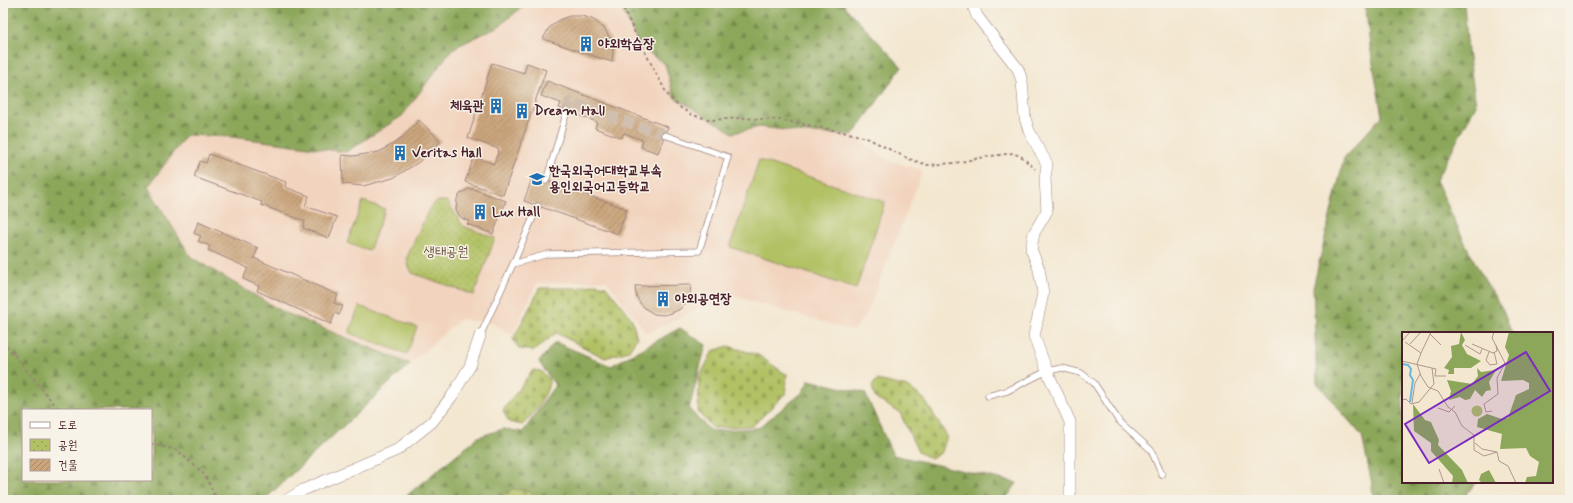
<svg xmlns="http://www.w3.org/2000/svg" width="1573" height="503" font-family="Mynerve,'Poor Story',sans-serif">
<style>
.built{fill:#f2d4be}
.forest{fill:url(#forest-firs);stroke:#6b6342;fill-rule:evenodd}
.cemetery{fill:url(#cemetery-stones);stroke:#7e7048}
.park{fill:url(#park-dots);stroke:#7e7048}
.pitch{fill:#b1c164;stroke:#7e7048}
.building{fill:url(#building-hatch)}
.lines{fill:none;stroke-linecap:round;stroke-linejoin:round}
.street-tunnel{stroke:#d1bfaf;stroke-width:11;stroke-dasharray:11 5.5;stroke-linecap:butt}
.lane-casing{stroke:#9e837e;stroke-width:7}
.street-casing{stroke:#9e837e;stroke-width:12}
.path{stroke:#9e837e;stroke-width:2;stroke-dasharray:3 3;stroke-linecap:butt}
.lane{stroke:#fff;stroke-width:5.5}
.street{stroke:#fff;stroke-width:11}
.labels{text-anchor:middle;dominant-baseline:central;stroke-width:3;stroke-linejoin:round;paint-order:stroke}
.poi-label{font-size:14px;font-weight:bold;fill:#4a1f2b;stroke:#f7f3e8;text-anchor:start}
.park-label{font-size:14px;fill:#69503c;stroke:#f7f3e8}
.inset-river{fill:none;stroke:#66b7e1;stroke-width:2}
.inset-road{fill:none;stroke:#af978e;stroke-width:1}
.view{fill:#7b2cbf;fill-opacity:0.15;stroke:#7b2cbf;stroke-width:2}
.inset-edge{fill:none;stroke:#4a1f2b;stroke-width:2}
</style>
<defs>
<pattern id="forest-firs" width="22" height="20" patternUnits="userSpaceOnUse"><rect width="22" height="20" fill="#8ca75a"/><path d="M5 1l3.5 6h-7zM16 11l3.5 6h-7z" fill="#74874b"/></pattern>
<pattern id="cemetery-stones" width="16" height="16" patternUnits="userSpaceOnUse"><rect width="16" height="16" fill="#b1c164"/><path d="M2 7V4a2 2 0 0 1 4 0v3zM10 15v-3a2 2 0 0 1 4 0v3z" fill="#9aa557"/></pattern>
<pattern id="park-dots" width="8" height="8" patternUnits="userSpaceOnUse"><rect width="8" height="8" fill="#b1c164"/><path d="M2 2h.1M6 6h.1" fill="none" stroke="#9aa557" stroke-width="1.8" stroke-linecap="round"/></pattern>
<pattern id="building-hatch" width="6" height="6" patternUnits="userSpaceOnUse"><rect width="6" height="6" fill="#cba67d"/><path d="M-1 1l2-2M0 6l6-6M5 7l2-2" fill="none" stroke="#a78767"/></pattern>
</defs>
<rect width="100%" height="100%" fill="#f7f3e8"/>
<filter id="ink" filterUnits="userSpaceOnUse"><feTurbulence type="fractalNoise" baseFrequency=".025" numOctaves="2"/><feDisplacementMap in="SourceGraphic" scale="8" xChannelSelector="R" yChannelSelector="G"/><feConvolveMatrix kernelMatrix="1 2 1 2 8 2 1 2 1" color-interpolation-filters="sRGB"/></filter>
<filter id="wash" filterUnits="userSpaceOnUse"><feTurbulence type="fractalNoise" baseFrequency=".012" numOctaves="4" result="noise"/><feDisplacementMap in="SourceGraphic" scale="16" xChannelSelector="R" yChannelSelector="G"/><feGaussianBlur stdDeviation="0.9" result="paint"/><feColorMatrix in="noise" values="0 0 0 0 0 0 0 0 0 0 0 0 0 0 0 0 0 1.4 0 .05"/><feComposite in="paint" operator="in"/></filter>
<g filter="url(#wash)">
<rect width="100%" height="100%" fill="#f3e7d0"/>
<path class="built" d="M527,3H615L620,5L640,47L665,64L674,97L733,133L760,127L807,133L853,135L889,161L923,170L867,313L853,331L728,294L647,333L606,280L537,284L512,335L494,324L460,319L410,364L281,311L172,247L147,187L186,135L232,137L402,116L452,49L499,26Z"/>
<path class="forest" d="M3,3H527L499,26L452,49L402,116L346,152L232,137L186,135L148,187L191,257L281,311L410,364L264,500H3ZM23,410H151V480H23Z
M615,3H843L846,8L902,67L853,135L807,133L760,127L733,133L674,97L665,64L640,47L620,5Z
M1365,3H1464L1468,51L1476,105L1436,180L1465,243L1481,274L1503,310L1512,333H1403V482H1476L1462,500H1373L1372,484L1362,436L1317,383L1313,288L1344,158L1382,116L1370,46Z
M680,328L706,345L689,409L711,431L758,428L802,393L809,380L865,393L893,455L1017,483L1005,500H401L478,437L503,429L523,432L555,385L539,362L555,342L611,366Z"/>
<path class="cemetery" d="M596,284L606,286L632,319L637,338L628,351L605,358L556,333L534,351L519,349L513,339L540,288H577Z
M728,346L758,355L787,375L786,393L753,426L713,428L698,413L699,378L713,351Z
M533,370L541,371L549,379C550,392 533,416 522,425L509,422L503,410Z
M877,380L908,387L924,399L947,436L942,452L931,459L918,452L900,413L875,398L872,386Z
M512,489L528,491L543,500H501L503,495Z"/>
<path class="park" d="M438,201H447L463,226L495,238L474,295L412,273L408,265L407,257L430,207Z"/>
<path class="pitch" d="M759,160L885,202L856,289L730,247Z
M363,201L385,209L369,251L347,243Z
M359,306L417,327L407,354L349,333Z"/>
<g id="blocks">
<path class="building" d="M570,16H582L594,20L604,28L610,38L613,50L612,62L543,39L549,28L559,20Z
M492,63L524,73L527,63L546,70L503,195L465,182L474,157L494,164L499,149L468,138Z
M547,81L668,127L658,153L641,147L643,140L624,133L622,138L595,128L597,122L559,108L561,103L541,96Z
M419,120L441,141L419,162L393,178L363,186L343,184L342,155L353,156L379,152L401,139Z
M209,154L286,182L285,187L309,196L305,206L337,217L329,238L303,228L305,221L261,205L262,202L194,177L200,161L206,163Z
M533,176L627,209L618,234L524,201Z
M468,189H473L506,201L493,234L467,224L469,221L463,219L459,215L456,210L457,199L460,194Z
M198,222L258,248L254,258L338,295L334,303L343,306L339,315L335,313L331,324L257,291L259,286L243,279L248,268L208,250L210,246L198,241L201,236L194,233Z
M691,285L690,294L686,303L680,309L672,313L663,315L654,314L646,309L640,303L636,295L635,286Z"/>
</g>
</g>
<g filter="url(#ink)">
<use href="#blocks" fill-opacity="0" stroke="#9e837e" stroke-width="1"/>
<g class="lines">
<path class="street-tunnel" d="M567,111L570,102L665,135"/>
<g class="lane-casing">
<path id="lane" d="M546,181L567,111
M513,264L538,206
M480,336L513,264L548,254L699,251L728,157L665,135
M988,396L1007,391L1047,371L1062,368L1081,373L1094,383L1118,420L1151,450L1162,475"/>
</g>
<g class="street-casing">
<path id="street" d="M975,3L974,8L977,16L1018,69L1022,81L1025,118L1029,131L1047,164L1045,179L1047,211L1034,233L1031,249L1039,269L1043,293L1034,336L1047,371L1070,422V500
M287,500L303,490L397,450L432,422L452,396L470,366L480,336"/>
</g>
<path class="path" d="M621,3L633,29L667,94L678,106L692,115L712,120L740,118L781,120L853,134L869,139L909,159L928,165L955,163L985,157L1013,153L1022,157L1035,169
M3,341L59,410
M151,444L177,450L205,475L217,500"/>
<use href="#lane" class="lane"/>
<use href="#street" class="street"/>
</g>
</g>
<defs>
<g id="building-bare" transform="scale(1.2)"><path d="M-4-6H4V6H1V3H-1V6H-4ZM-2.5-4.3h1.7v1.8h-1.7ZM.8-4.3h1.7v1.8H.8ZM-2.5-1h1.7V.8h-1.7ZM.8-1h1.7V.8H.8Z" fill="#1f6fb2" stroke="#f7f3e8" stroke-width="2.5" paint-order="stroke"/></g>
<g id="school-bare" transform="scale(1.2)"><path d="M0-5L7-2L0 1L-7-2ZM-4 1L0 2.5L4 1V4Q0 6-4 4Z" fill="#1f6fb2" stroke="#f7f3e8" stroke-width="2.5" paint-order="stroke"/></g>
</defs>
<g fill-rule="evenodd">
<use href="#building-bare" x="586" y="44"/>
<use href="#building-bare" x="496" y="106"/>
<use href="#building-bare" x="522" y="111"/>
<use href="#building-bare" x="400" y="153"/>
<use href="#school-bare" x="537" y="179"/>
<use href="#building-bare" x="480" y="212"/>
<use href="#building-bare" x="663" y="299"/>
</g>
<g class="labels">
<g class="poi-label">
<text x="598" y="44">야외학습장</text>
<text x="484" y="106" text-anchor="end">체육관</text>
<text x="534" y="111">Dream Hall</text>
<text x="412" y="153">Veritas Hall</text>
<text x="549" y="171">한국외국어대학교부속<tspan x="549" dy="16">용인외국어고등학교</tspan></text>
<text x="492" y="212">Lux Hall</text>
<text x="675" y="299">야외공연장</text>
</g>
<g class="park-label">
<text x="446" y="252">생태공원</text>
</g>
</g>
<g transform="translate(1402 332)">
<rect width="151" height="151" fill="#f3e7d0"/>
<path d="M59,0L63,8L60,13L65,22L79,29L69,36H52V42H46L47,38L42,36L50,25L49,14L57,12ZM107,0H151V151H123L125,145L134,144L137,130L128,124L124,116L98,117L100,102L75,95L76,87L85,82L100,87L106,86L114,63L127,57V51L121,48L99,49L107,23L103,15ZM75,36L79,40L94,38L87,50L89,58L84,59L80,65L73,58L68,67L63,68L58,65L47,68L49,59L45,48L70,52L76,44ZM11,72L23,88L29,90L37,108L36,113L60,138L66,151H50L51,144L29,119V111L12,99ZM87,138L94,151H80L77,148L79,142Z" fill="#8ca75a"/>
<path d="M69.5 79a5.5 5.5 0 1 1 11 0a5.5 5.5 0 1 1-11 0Z" fill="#b1c164"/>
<path class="inset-river" d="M0,32L6,33L9,37L8,43L11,48L8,70"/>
<path class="inset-road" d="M28,2L39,13M0,9L8,0M3,10L19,21L29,0M8,12L19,0M70,12L91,21L95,19L94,13M63,13L78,22L80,17M87,20L84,28L88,33L95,32L92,20M19,21L15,32L19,44L26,55L36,59L46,75L53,80L60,94L72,103V118L82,124L95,120L97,129L106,134L114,151M0,29L34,37L33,44H44M0,68L4,67L9,72L17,70L32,52L30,36M10,71L13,51L18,42M36,76L47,80L53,74M90,79L84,80L82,72L96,62L95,46L103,31L90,6L92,0M73,111L80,117L95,120M37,137L42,151"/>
<path class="view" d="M124,20L148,59L27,131L3,92Z"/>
<rect width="151" height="151" class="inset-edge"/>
</g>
<rect width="1573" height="503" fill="none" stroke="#f7f3e8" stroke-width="16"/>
<rect x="22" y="409" width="130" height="72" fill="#f7f3e8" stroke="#b29e9c"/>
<rect x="30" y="422" width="20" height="6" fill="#ffffff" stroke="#b29e9c"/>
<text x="58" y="429" font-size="12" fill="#4a1f2b">도로</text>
<rect x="30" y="439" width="20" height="12" fill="url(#park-dots)" stroke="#b29e9c"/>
<text x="58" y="449" font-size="12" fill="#4a1f2b">공원</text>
<rect x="30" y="459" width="20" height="12" fill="url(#building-hatch)" stroke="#b29e9c"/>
<text x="58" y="469" font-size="12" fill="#4a1f2b">건물</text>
</svg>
